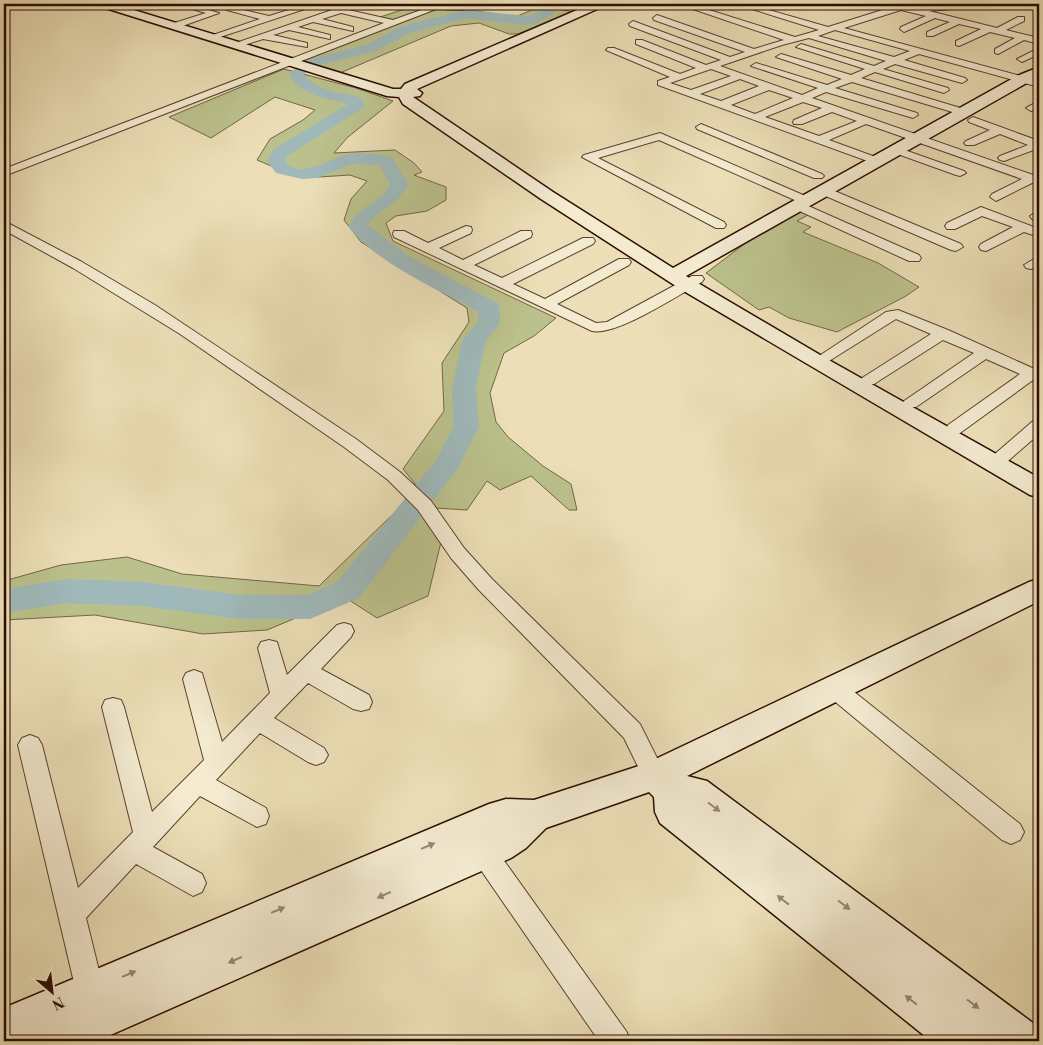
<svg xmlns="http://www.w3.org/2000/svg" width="1043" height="1045" font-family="'Libre Bodoni',serif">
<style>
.green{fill:#bbc18c;stroke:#736646}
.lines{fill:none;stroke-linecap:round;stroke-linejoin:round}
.river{fill:#9fb9ba;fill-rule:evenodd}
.street-casing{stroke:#5b412e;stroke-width:2}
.secondary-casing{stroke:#2b0c00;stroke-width:3}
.street{fill:#f3ead0;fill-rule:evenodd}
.secondary{fill:#f3ead0;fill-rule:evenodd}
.oneway{fill:#998672}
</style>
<rect width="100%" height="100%" fill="#ecdfb7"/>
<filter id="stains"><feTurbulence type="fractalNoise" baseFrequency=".004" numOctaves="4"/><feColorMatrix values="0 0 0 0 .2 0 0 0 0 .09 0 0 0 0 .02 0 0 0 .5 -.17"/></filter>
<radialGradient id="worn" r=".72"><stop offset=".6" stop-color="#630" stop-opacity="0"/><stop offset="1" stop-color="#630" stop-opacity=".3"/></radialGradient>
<path class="green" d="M420,4H461L446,10L477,11L515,17L541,6L569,11L568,14L518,34H509L479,23L451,26L340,73L300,61L401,21L380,17Z
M284,69L356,88L393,101L348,137L334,153L395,150L414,163L422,172L414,175L446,187V200L427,211L396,216L386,223L393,241L556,318L534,336L504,353L490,393L496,422L508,437L543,466L571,484L577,510H569L531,476L500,490L487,481L467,510L435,508L403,469L444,411L442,363L469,322L467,308L361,242L344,220L351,199L367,181L350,175L319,177L295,176L257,160L270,139L303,120L315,110L275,97L211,138L169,117Z
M797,210L808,215L797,221L811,227L803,232L878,263L919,287L906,296L837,332L789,318L769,307L759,310L706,273L755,236Z
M394,513L421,514L441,542L428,596L377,618L349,600L334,602L267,630L203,634L95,615L4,620V581L61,565L127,557L182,574L319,586Z"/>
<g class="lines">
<path class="river" d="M554,4H569L537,23L523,25L467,18L410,33L376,51L320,65L304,74C313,91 343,93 359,97L365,105L363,108L287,156L285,161C301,182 331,156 350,154C364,152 379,154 392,157L408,185C396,207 379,208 368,225L410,257L497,303L500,308V323L485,342L476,388L479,427L458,468L359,598L310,619H240L143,606L67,603L4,613V589L67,579L143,582L240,595H307L337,582L437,459L453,427L452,388L462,341L478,322V311C440,291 373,261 348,226C360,206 380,203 390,185L380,165L352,164L317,178L302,179L276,173L267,161L274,149L348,104C326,97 300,97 289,73L310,59L366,45L400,27L432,18L467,10L529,16Z"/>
<g class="street-casing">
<path id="street" d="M121,4H132L116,10L112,8Z
M175,4H188L219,13L174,29L170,26L171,24L206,13Z
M308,4H320L214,39L211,40L207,37L260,19L227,10V6L269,16Z
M438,4H449L4,176V169L384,23L341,13L322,19L353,27V31L313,22L298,27L330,35V39L289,30L273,35L307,43V47L263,39L235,48L230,45L332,10L326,9V5L393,20Z
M678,4H690L795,37L819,30L736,4H748L828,27L892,7L885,4H898L924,10V7H927L964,4L951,9L929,11L997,28L1018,17H1024V21L1006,30L1039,38V44L1024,40L998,54L995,53V49L1015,38L990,32L959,46L956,45V41L981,29L959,24L933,36H927V32L950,22L935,18L904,32L900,29L901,27L926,16L901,10L844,28L1039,81V87L919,54L904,60L965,78L967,80L962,83L895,64L883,69L948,88L949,90L944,93L875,72L861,78L967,110L968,112L967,114H959L852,82L835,88L917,113L918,115L913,118L826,92L812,98L1036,176L1039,177V184L1032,183L996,201L990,197L992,194L1022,179L866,124L829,140L881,159L883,161L877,164L873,163L658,85V81L670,77L606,50L608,48H614L680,74L696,68L636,44V40H642L706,65L721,60L630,26L629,24L633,21L730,57L745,52L654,20L653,18L657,15L754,49L784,40ZM835,30L910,51L894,57L818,36ZM809,38L886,61L874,66L801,44L796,47L865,69L851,75L781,54L776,57L842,79L827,85L756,63L751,66L818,88L802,95L720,66L782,45ZM711,69L731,76L691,90L670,83ZM740,79L759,86L721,101L700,94ZM769,90L793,98L755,114L731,105ZM803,102L822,108L794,120L793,122L794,124H802L832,112L857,121L819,136L765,117Z
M1039,48V54L1022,62L1017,59Z
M1039,101V108L1031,111L1026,108Z
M973,117L1039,141V148L1004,161L1000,160L998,158L1000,156L1028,145L1000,134L974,145H966L964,143L966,141L990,130L969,122L968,120Z
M701,124L822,174L824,176L822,178H814L697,129L696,127Z
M660,133L810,198L812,201L806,205L919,255L921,258L919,261H909L795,209L793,206L799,202L659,140L598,158L724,222L726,225L724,228H716L582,157L584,155Z
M896,147L964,171L966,173L960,176L956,175L892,152L890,150Z
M825,187L961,244L963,247L956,251L951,250L821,194L819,191L821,188Z
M981,207L1039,229V237L1024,232L986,251L981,250L979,247L981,244L1013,227L982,216L955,229H947L945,226L947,223Z
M1039,210V219H1032L1030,216Z
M4,221L82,262L155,305L356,439L400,472L431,501L464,548L492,579L640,724L666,776L662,783L654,787L646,783L624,738L478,589L451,558L418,510L388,480L344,447L180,334L73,268L4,230Z
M466,226L471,227L472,230L471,233L439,248L463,260L521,231H531L532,234L531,237L474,265L502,278L583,238H593L595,241L593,244L513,284L545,299L619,259H629L631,262L629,265L557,304L596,323L607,322L692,276H702L704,279L702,282C678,295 617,336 592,331L394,237L393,234L394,231H404L428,243Z
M1039,256V266L1031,269L1026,268L1024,265Z
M898,310L948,330L1039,371V382L1033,380L960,433L954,434L948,433L946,429L948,425L1020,374L986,359L916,407H904L902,404L904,401L974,353L943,340L874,384H862L860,381L862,378L931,334L896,319L829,361H819L816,358L886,312Z
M1039,420V434L1008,461L1002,463L996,461L993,457L996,453L1033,421Z
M344,623L351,625L354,631L351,637L321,669L369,695L372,702L369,709L361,711L353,709L308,683L274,718L324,748L328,755L324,762L316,765L308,762L260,733L216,780L266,808L269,816L266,824L257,827L200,796L153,847L202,874L206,883L202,892L193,896L136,864L86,918L104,991L100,1001L90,1005L80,1001L76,991L18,745L22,738L30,735L38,738L42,745L78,888L133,832L102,707L105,700L113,698L121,700L124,707L152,812L204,760L183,679L186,673L194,670L202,673L222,742L270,693L258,648L261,642L269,640L277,642L287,675L337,625Z
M835,680L843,683L1020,824L1024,832L1020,840L1011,844L1002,840L827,695L824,689L827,683Z
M483,840L492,844L626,1031L631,1041H599L474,860L470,852L474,844Z"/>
</g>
<g class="secondary-casing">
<path id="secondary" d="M97,4H114L393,89H401L405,84L591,4H606L604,6L417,89L422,93L420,96L413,97L553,192L673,268L1017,76L1039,67V76L686,276L827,359L1039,478V497L1030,495L682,290L541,199L403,104L399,97L387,96L99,6Z
M1039,579V601L687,776L707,781L1037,1026L1039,1041H989L981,1035L983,1041H931L660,823L655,812L654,797L649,792L546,828L526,848L511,858L97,1041H30L31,1037L21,1041H4V1008L489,804L506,799L534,800L645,764L1029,582Z"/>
</g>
<use href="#street" class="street"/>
<use href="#secondary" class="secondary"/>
</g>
<defs><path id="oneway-solid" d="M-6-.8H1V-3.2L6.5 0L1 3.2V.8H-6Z" transform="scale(1.25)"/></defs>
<g class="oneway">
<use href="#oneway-solid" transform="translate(714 807) rotate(37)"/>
<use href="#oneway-solid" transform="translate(428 846) rotate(-23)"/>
<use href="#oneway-solid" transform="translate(384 895) rotate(156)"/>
<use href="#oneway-solid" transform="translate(783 900) rotate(-142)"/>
<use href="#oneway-solid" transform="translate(844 905) rotate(37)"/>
<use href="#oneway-solid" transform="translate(278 910) rotate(-23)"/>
<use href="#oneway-solid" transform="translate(235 960) rotate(156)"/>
<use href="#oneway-solid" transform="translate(129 974) rotate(-23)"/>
<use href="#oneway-solid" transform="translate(911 1000) rotate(-142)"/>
<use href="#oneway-solid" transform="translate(973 1004) rotate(37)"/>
</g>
<rect width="1043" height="1045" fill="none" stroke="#ecdfb7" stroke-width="20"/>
<rect x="5" y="5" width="1033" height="1035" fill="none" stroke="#2b0c00" stroke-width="2.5"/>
<rect x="10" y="10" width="1023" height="1025" fill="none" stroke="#2b0c00"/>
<g transform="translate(52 992) rotate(152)" stroke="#f3ead0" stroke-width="4" paint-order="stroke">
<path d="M0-4L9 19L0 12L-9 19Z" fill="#2b0c00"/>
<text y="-8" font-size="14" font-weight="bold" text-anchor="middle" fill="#2b0c00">N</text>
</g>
<rect width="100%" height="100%" filter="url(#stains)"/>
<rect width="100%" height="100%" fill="url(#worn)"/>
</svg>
